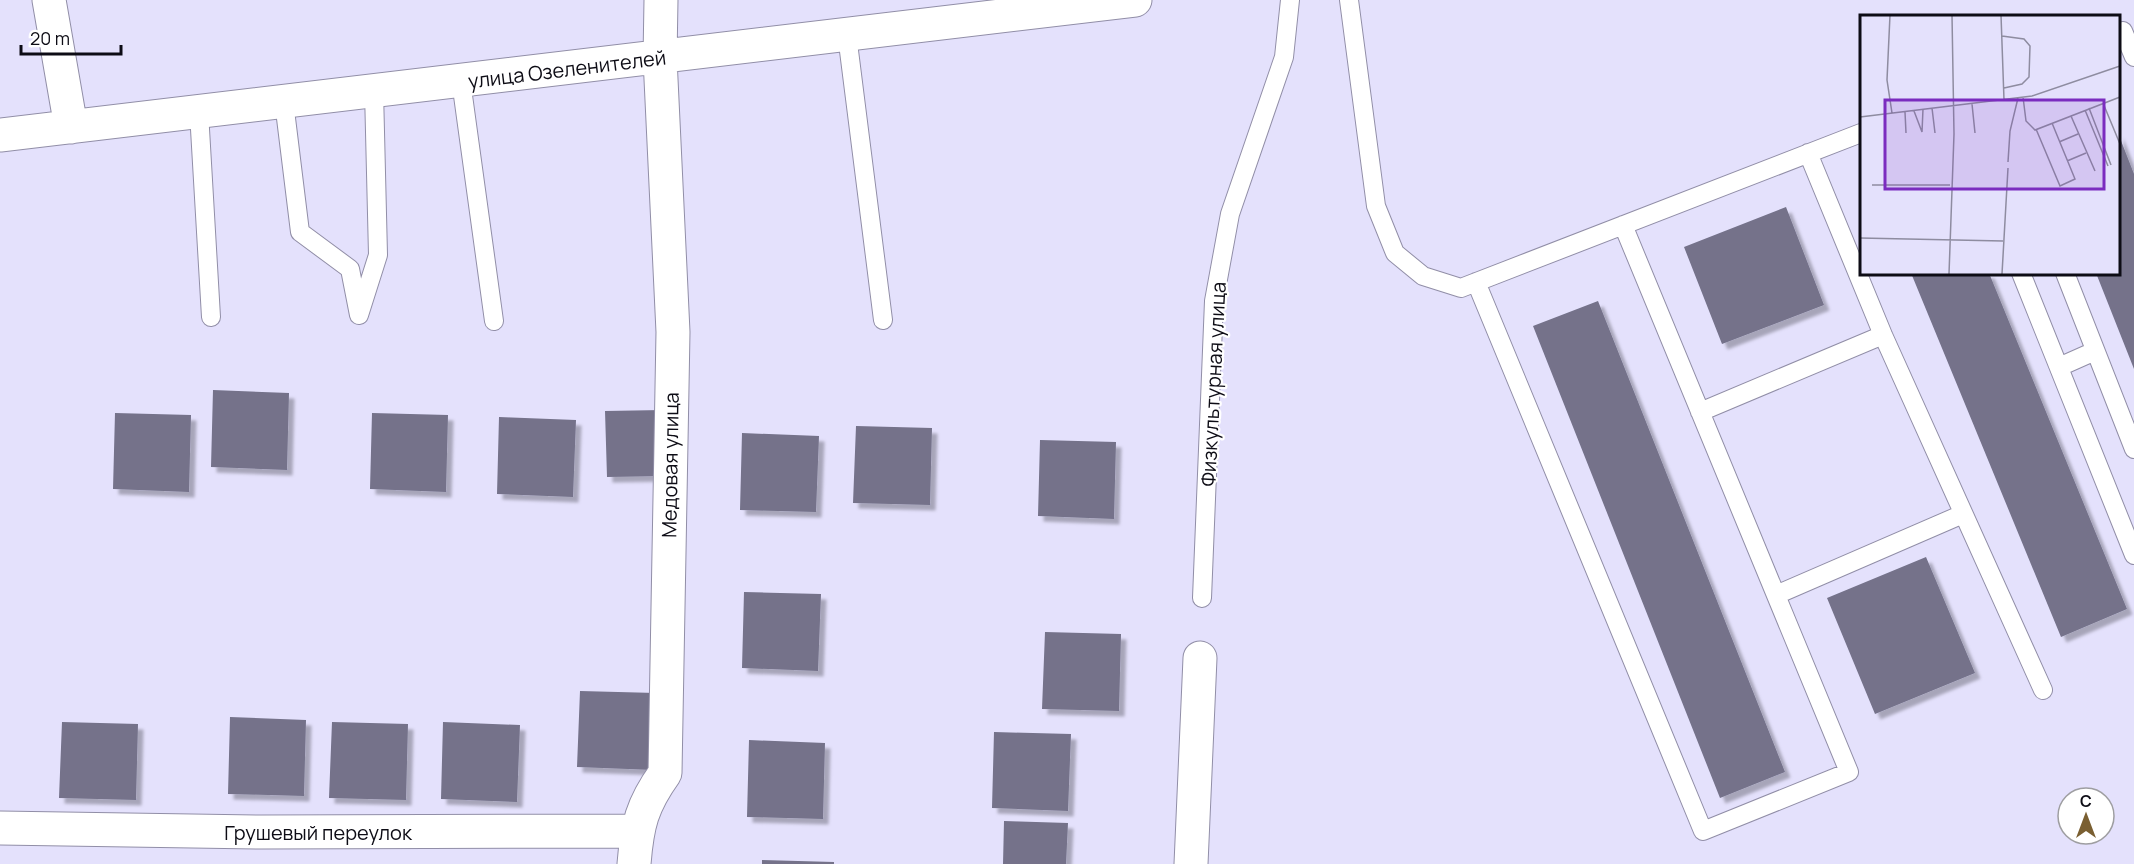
<svg xmlns="http://www.w3.org/2000/svg" width="2134" height="864" font-family="Manrope,sans-serif">
<style>
.building{fill:#74728a;filter:url(#shadow)}
.lines{fill:none;stroke-linecap:round;stroke-linejoin:round}
.service-casing{stroke:#918ea7;stroke-width:20}
.minor-casing{stroke:#918ea7;stroke-width:35}
.service{stroke:#fff;stroke-width:18}
.minor{stroke:#fff;stroke-width:33}
.labels{text-anchor:middle;dominant-baseline:central;stroke-width:4.5;stroke-linejoin:round;paint-order:stroke}
.street-label{font-size:20px;fill:#0d0c15;stroke:#fff}
.inset-road{fill:none;stroke:#8e8ca0;stroke-width:1.5}
.view{fill:#7b2cbf;fill-opacity:0.15;stroke:#7b2cbf;stroke-width:3}
.inset-edge{fill:none;stroke:#0d0c15;stroke-width:3}
</style>
<defs>
<filter id="shadow"><feDropShadow dx="5.5" dy="5.5" stdDeviation="1.5" flood-color="#0004"/></filter>
</defs>
<rect width="100%" height="100%" fill="#e4e1fc"/>
<path class="building" d="M2118,133L2134,174V369L2096,273H2118Z
M1786,207L1824,305L1722,344L1684,247Z
M1911,273H1989L2127,609L2061,637Z
M1598,301L1785,772L1720,798L1533,326Z
M213,390L289,393L287,470L211,467Z
M663,410L665,476L607,477L605,411Z
M115,413L191,415L189,492L113,489Z
M372,413L448,415L446,492L370,489Z
M499,417L576,420L573,497L497,494Z
M856,426L932,428L930,505L853,503Z
M742,433L819,436L816,512L740,510Z
M1040,440L1116,442L1114,519L1038,516Z
M1926,557L1975,673L1875,714L1827,598Z
M744,592L821,594L818,671L742,668Z
M1045,632L1121,634L1119,711L1042,709Z
M580,691L656,693L654,770L577,767Z
M230,717L306,720L304,796L228,794Z
M62,722L138,724L136,800L59,798Z
M332,722L408,724L406,800L329,798Z
M443,722L520,725L517,802L441,799Z
M994,732L1071,734L1068,811L992,808Z
M749,740L825,743L823,819L747,817Z
M1004,821L1068,823L1066,864H1003Z
M762,860L834,862V864H762Z"/>
<g class="lines">
<g class="service-casing">
<path id="service" d="M1349,0L1376,206L1395,253L1423,276L1461,288L1861,133
M2123,31L2134,57
M847,35L883,320
M461,81L494,321
M284,102L300,232L350,269L359,315L378,255L374,91
M199,112L211,317
M1808,153L1883,335L2043,690
M2021,273L2134,555
M2065,273L2134,449
M1476,282L1703,831L1849,772L1623,225
M2059,367L2095,351
M1700,412L1883,335
M1776,595L1963,514
M1202,598L1214,301L1230,214L1284,57L1290,0"/>
</g>
<g class="minor-casing">
<path id="minor" d="M49,0L71,127
M0,135L1135,0
M0,828L261,832L636,831
M634,864C637,825 642,805 665,773L673,332L660,58L661,0
M1191,864L1200,658"/>
</g>
<use href="#service" class="service"/>
<use href="#minor" class="minor"/>
</g>
<g class="labels">
<g class="street-label">
<text transform="translate(567 69) rotate(-7)">улица Озеленителей</text>
<text transform="translate(1213 384) rotate(-87)">Физкультурная улица</text>
<text transform="translate(670 465) rotate(-89)">Медовая улица</text>
<text x="318" y="832">Грушевый переулок</text>
</g>
</g>
<g transform="translate(1860 15)">
<rect width="260" height="260" fill="#e4e1fc"/>
<path class="inset-road" d="M30,0L27,65L32,98M141,0L144,85M142,21L164,24L170,31L169,62L162,69L144,73M163,82L166,106L175,115L260,82M243,88L260,129M112,89L115,118M72,93L75,118M229,93L251,150M225,95L248,151M54,96L62,117L63,94M45,97L46,118M211,101L235,156M0,102L172,81L260,51M176,114L200,171L215,164L192,108M199,127L218,119M207,146L226,138M148,147L150,116L158,83M12,170H90M0,223L143,226M89,259L94,119L92,0M142,259L148,153"/>
<path class="view" d="M25,85H244V174H25Z"/>
<rect width="260" height="260" class="inset-edge"/>
</g>
<g transform="translate(2086 816)"><circle r="28" fill="#ffffff" stroke="#9e9ea1" stroke-width="1.5"/>
<path d="M0-4.5L10 22L0 15L-10 22Z" fill="#7a5f31"/>
<text y="-9" font-size="16" font-weight="bold" text-anchor="middle" fill="#0d0c15">С</text>
</g>
<path d="M21 45v9h100v-9" fill="none" stroke="#0d0c15" stroke-width="3"/>
<text x="30" y="45" font-size="18" fill="#0d0c15" stroke="#ffffff" stroke-width="4.5" paint-order="stroke">20 m</text>
</svg>
